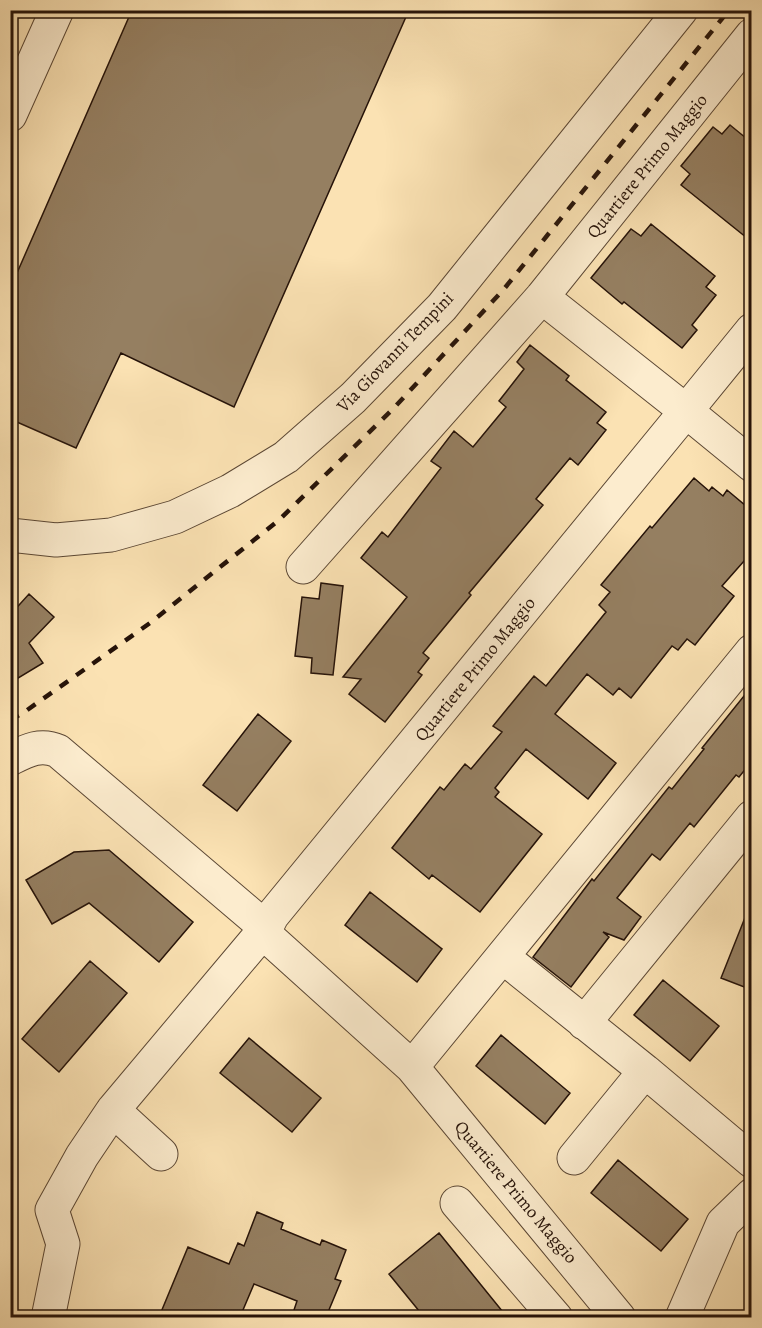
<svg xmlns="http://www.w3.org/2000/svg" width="762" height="1328" font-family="Alegreya,serif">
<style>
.building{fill:#957f61;stroke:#261309;stroke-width:1.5}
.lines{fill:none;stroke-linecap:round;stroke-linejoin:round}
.minor-casing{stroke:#5b4734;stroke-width:35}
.minor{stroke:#fcecce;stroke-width:33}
.rail{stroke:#261309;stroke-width:4.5;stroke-dasharray:10 10;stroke-linecap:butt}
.labels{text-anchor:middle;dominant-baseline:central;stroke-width:4.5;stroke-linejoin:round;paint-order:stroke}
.street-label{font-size:18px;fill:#261309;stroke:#fcecce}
</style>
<rect width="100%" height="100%" fill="#fbe2b3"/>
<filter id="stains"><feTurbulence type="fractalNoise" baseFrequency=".00333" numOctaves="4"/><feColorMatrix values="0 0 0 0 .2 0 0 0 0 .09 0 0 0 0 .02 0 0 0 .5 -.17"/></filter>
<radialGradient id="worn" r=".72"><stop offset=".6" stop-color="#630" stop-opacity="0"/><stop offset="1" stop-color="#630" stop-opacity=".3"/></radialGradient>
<path class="building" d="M132,10H409L234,407L121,353L76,448L10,419V289Z
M730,125L752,143V242L681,185L690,174L681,166L713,127L722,134Z
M651,224L715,276L706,287L716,295L692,325L697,330L682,348L624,302L622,304L591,278L631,229L641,236Z
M530,345L569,376L566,380L606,412L597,423L606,430L578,465L570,458L536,499L543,505L469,593L471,595L423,653L429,658L418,672L422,675L385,722L349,694L361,679L343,677L407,597L361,558L382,532L388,537L441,468L431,461L454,431L473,447L506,407L499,401L524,369L517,362Z
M694,478L709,491L712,487L723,496L727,490L752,511V552L722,586L734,596L695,645L687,639L678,650L672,646L631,698L619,688L613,695L587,674L555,714L616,763L588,799L526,749L495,788L499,792L495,797L542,834L480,912L432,875L429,879L392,848L440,787L444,790L465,764L471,769L502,732L493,726L534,676L546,686L606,612L599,605L610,592L601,585L650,526L652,528Z
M321,583L343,586L333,675L311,673L312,658L295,656L302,597L319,599Z
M29,594L54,617L29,643L43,663L10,683V615Z
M752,686V761L739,777L736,775L694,827L690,823L660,860L652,854L617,898L641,917L624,940L603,932L609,937L571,987L533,957L592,879L594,881L669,787L672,789L704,749L702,748Z
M258,714L291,741L237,811L203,785Z
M109,850L193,922L159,962L89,903L52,924L26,880L74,852Z
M370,892L442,949L417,982L345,925Z
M750,905H752V990L721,978Z
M90,961L127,993L59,1072L22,1039Z
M663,980L719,1026L690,1061L634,1015Z
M501,1035L570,1093L545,1124L476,1066Z
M249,1038L321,1098L292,1132L220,1073Z
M618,1160L688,1219L661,1251L591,1193Z
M257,1212L283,1223L281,1229L320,1245L322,1240L346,1250L335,1279L341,1281L326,1317H313L294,1310L297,1301L254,1284L240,1317H159L188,1247L229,1264L238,1243L244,1246Z
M439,1233L507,1317H424L389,1274Z"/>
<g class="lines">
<g class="minor-casing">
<path id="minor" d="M10,115L57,10
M542,297L686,411L752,465
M10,535L56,540L111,535L175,517L230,491L286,457L353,398L442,307L681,10
M303,567L542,297L752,35
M10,759C26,751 40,743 58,751L266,928L113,1110L82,1156L52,1210L63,1244L48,1318
M503,957L645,1071L752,1161
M584,1023L752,817
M412,1067L752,651
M113,1110L161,1154
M574,1158L645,1071
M457,1203L556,1318
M619,1318L412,1067L269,938L266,928L272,916L686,411L752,330
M682,1318L723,1223L752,1195"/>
</g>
<use href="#minor" class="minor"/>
<path class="rail" d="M10,720L23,713L150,623L279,520L392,410L504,289L729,10"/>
</g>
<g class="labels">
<g class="street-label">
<text transform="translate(647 166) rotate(-51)">Quartiere Primo Maggio</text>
<text transform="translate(395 352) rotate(-46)">Via Giovanni Tempini</text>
<text transform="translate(475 669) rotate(-51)">Quartiere Primo Maggio</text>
<text transform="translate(516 1192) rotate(50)">Quartiere Primo Maggio</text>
</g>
</g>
<rect width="762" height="1328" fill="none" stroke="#fbe2b3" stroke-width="36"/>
<rect x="12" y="12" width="738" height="1304" fill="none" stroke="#261309" stroke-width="3"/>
<rect x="18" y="18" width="726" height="1292" fill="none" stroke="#261309" stroke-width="1.5"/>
<rect width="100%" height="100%" filter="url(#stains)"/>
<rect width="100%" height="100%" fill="url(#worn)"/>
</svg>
